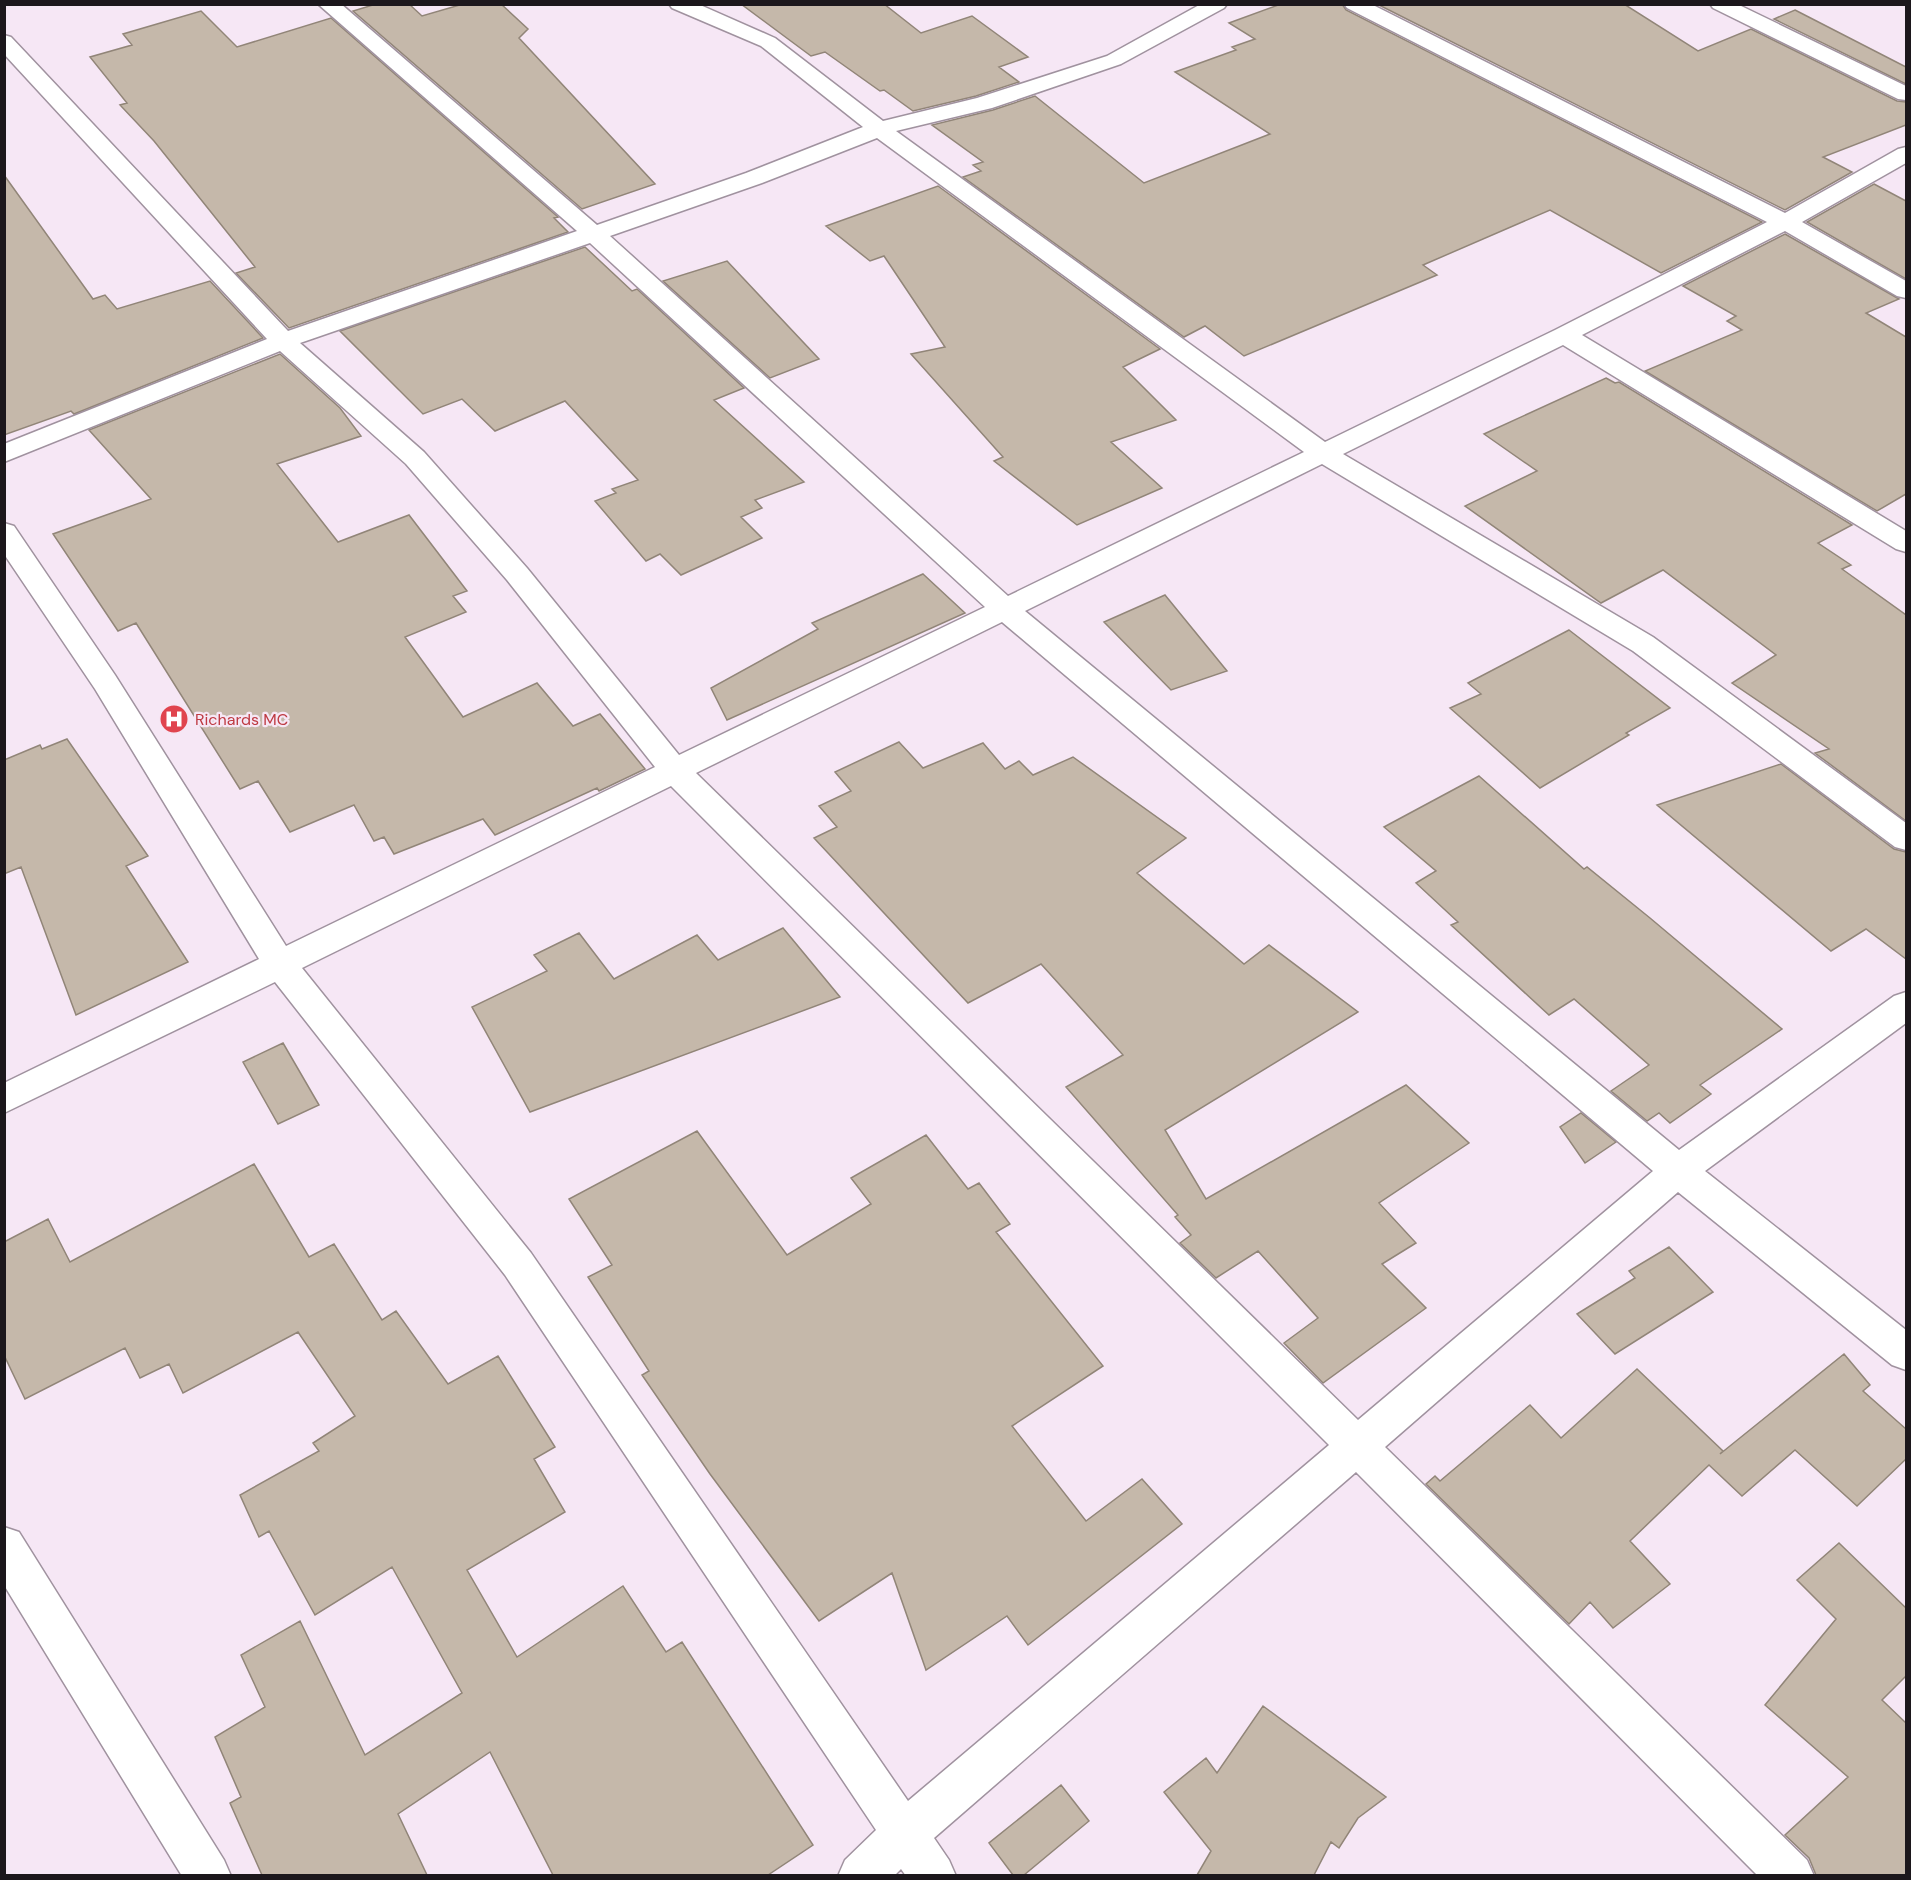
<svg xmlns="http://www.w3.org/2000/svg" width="1911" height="1880" font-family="'DM Sans',sans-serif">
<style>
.building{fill:#c5b8aa;stroke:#918578;stroke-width:1.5}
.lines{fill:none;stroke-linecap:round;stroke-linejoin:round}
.minor-casing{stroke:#a0929f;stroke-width:3}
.minor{fill:#fff;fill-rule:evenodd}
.labels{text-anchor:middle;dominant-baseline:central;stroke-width:4.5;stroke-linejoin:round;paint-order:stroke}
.health-label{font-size:16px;fill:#be3a42;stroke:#f6e7f5;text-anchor:start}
</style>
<rect width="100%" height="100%" fill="#f6e7f5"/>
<path class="building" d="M376,4H409L422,16L463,4H501L528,29L519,38L655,184L582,209L353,11Z
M741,4H884L921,33L972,16L1028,57L999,67L1019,82L976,96L913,111L884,90L880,91L825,52L811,56Z
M1281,4H1342L1346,10L1762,222L1661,273L1550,210L1423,265L1437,275L1244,356L1205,326L1184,337L963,177L981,171L973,165L983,162L932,125L993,110L1035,96L1144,183L1270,134L1175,72L1236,50L1232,47L1255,39L1229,23Z
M1377,4H1624L1698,51L1751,29L1897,101L1906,102V125L1823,157L1852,172L1785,210Z
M1795,10L1906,67V84L1774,19Z
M201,11L237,47L331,18L558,217L554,218L568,232L289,328L236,273L255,267L154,141L120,105L127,103L90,57L132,45L123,34Z
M4,175L93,299L105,295L117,309L210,281L263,338L74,414L71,411L4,435Z
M1874,184L1906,201V279L1807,222Z
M938,186L1160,349L1123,367L1176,420L1111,442L1162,488L1077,525L994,461L1003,457L911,354L945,347L884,256L870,261L826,226Z
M1785,234L1899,299L1866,313L1906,337V494L1877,511L1645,371L1742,330L1727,321L1736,316L1683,286Z
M585,247L632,291L637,289L744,388L714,400L804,482L755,500L762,508L741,517L762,538L681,575L660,554L646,561L595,501L616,493L612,489L638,480L565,401L495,431L462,399L423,414L340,331Z
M727,261L819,359L770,378L663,281Z
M280,354L340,408L361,436L277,464L338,542L409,515L467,591L453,596L466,612L405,637L463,717L537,683L573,726L600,714L645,769L599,791L597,788L495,835L483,819L394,854L384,837L374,841L354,805L290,832L258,781L240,789L136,623L118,631L53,534L151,499L89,430Z
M1606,378L1615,383L1619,382L1852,525L1818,543L1851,565L1842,569L1906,615V821L1815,753L1829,749L1732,683L1776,655L1663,570L1601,603L1465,506L1537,471L1484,434Z
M923,574L965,613L727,720L711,688L818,629L812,623Z
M1165,595L1227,671L1171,690L1104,622Z
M1569,630L1670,708L1626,733L1629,735L1540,788L1450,708L1481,694L1468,683Z
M67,739L148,856L126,866L188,962L76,1015L21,867L4,874V760L40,745L42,749Z
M899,742L923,768L983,743L1005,769L1019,761L1033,775L1073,757L1186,838L1137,873L1244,964L1269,945L1358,1012L1165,1130L1206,1199L1406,1085L1469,1143L1379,1203L1416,1243L1382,1264L1426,1308L1323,1383L1284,1343L1318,1318L1258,1251L1216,1278L1180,1243L1191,1235L1175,1217L1178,1215L1066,1087L1123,1055L1041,964L968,1003L814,838L837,827L819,806L851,791L835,772Z
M1781,764L1894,849L1906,852V959L1866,929L1831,951L1657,805Z
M1479,776L1584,869L1587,867L1650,918L1782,1029L1700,1085L1711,1094L1670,1123L1659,1113L1647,1121L1611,1091L1649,1065L1574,999L1549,1015L1451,925L1458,922L1416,883L1436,871L1384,827Z
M783,928L840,997L530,1112L472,1007L547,971L534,955L579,933L614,979L697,935L718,960Z
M283,1043L319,1105L278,1124L243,1062Z
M1581,1113L1616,1142L1585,1163L1560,1127Z
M697,1131L787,1255L871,1204L851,1178L926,1135L968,1189L979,1183L1010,1224L996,1232L1103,1366L1012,1426L1086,1521L1142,1479L1182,1524L1028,1645L1007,1616L926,1670L892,1573L819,1621L710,1474L642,1375L649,1371L588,1277L612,1265L569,1199Z
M254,1164L309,1257L334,1244L382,1320L396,1311L448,1384L498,1356L555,1447L534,1459L565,1512L467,1570L517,1657L623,1586L666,1652L682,1642L813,1845L768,1875H553L490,1752L398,1814L427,1875H262L230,1803L241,1797L215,1737L265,1707L241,1655L300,1621L365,1755L462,1693L392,1567L315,1615L269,1531L259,1537L240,1495L319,1451L313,1443L355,1416L298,1332L183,1393L169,1364L140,1378L125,1348L25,1399L4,1355V1242L48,1219L70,1262Z
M1669,1247L1713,1292L1615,1354L1577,1314L1635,1278L1629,1271Z
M1844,1354L1870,1385L1863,1391L1906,1429V1459L1857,1506L1795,1450L1742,1496L1709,1465L1630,1541L1670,1584L1613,1628L1590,1602L1569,1624L1426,1484L1435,1476L1440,1481L1530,1405L1561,1438L1637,1369L1723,1451L1720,1454Z
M1839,1543L1906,1608V1676L1882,1700L1906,1723V1875H1816L1809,1858L1785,1835L1848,1777L1765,1705L1836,1619L1797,1580Z
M1263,1706L1386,1797L1358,1818L1339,1848L1331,1842L1314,1875H1197L1211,1851L1164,1792L1206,1758L1217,1773Z
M1061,1785L1089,1821L1024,1875H1013L989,1843Z"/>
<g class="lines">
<g class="minor-casing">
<path id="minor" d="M318,4H341L597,225L746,173L863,127L761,46L672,8L669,4H698L775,38L883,121L977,98L1107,56L1201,4H1227L1224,8L1121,64L992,108L896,131L1325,442L1555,330L1767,222L1347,8L1344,4H1371L1785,213L1898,149L1906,147V163L1802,222L1906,281V298L1897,296L1785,231L1582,335L1906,531V552L1896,549L1563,345L1343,454L1653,637L1906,823V850L1895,847L1633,651L1322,464L1025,611L1679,1150L1894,996L1906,992V1023L1705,1171L1906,1330V1370L1892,1365L1678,1192L1385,1447L1807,1860L1814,1876H1758L1356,1472L934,1838L949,1860L956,1876H906L901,1869L894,1876H838L845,1860L876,1830L505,1275L275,982L4,1113V1083L259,959L95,689L4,554V523L14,526L115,675L286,946L655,767L507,580L406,464L280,351L4,462V444L267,339L4,54V35L11,37L288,331L577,231ZM877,138L1304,452L1008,596L610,236L762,183ZM590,243L985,607L679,755L527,568L424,452L300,343ZM1002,622L1653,1171L1358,1420L696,773ZM671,786L1329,1445L908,1801L531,1253L302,968Z
M1710,4H1737L1906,86V100L1898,99L1713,8Z
M4,1527L19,1532L224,1860L231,1876H182L4,1585Z"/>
</g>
<use href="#minor" class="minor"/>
</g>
<defs>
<g id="hospital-disc" transform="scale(1.5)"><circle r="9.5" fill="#e0444e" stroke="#f6e7f5"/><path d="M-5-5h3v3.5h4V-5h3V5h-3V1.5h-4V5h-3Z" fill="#fff"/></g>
</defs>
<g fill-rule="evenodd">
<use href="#hospital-disc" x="174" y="719"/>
</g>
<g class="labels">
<g class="health-label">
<text x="195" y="719">Richards MC</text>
</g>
</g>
<rect width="1911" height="1880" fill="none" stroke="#1c171c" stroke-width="12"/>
</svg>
